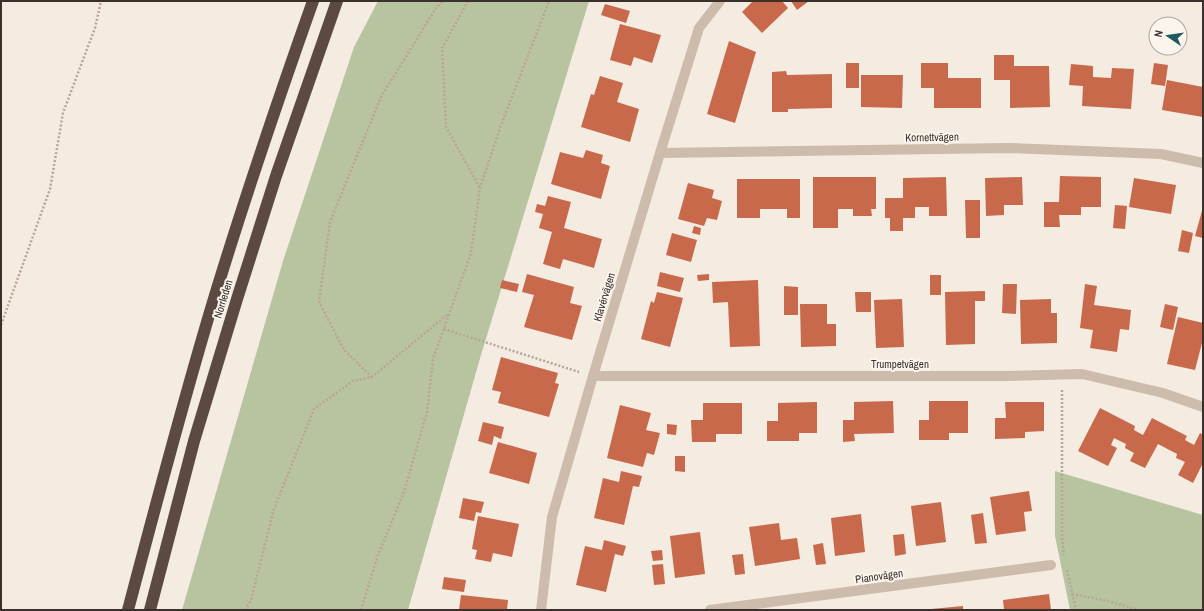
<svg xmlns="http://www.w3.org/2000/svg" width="1204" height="611" font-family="'Archivo Narrow',sans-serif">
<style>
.green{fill:#b8c4a0}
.building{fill:#c8694b}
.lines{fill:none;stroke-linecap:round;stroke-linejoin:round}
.path{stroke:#b9a596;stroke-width:2.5;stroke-dasharray:2 2;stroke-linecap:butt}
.street{stroke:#cdbbac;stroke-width:10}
.highway{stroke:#5c4a42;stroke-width:12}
.labels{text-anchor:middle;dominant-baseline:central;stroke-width:4;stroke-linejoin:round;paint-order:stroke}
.street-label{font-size:11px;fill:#3b302b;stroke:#fbf5ee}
</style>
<rect width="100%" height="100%" fill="#f4ebe1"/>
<path class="green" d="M378,1H589L481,355L408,610H182L283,261L354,47Z
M1055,471L1203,515V610H1070L1055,536Z"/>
<path class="building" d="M753,1H782L788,8L762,33L742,12Z
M791,1H809L797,10Z
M605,4L630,11L626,23L601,15Z
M620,24L661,35L652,63L634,57L631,66L610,60Z
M729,41L756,52L735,123L707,114Z
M994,55H1014V66H1049L1050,107L1010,108V80H994Z
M846,63H859V88H846Z
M921,63H948V78H981V108H934V88H921Z
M1154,63L1168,65L1165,86L1151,84Z
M1071,64L1093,66V77L1111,78L1112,68L1134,69L1131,109L1082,106L1083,86L1069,85Z
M786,71L787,75L832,74V108L788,109V112H772V72Z
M861,75H903L902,108L861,107Z
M600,76L623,83L617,102L639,109L630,142L581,127L591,94L594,95Z
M1167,80L1203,87V117L1162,110Z
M586,150L603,155L601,163L610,166L601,199L551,184L560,152L583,158Z
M1060,176L1101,177V207H1081V215H1059L1060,227H1044V202H1059Z
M813,177H876V209H871L872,216H853V209H838V228H813Z
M946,177L947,216H929V207H915V218H903V231H890V218H885V198H903V178Z
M1022,177L1023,205H1004V215L986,216L985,178Z
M1134,178L1176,185L1171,214L1129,207Z
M737,179H800V218H787V209H760V218H737Z
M688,183L714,190L712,198L722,201L717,220L707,218L704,226L678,219Z
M548,196L571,202L564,228L602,239L594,268L563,259L560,269L543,264L552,232L539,228L543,214L535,212L537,204L545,206Z
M965,200H980V238H966Z
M1115,205L1127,206L1125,229L1113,228Z
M1203,207V238L1195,236Z
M694,226L701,228L700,235L692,233Z
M1182,230L1193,233L1189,253L1178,251Z
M672,233L697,240L691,262L666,255Z
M660,272L684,278L680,292L657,286Z
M527,274L574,287L570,303L582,306L572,340L524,327L534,295L522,292Z
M709,274V280L698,281L697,275Z
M930,275H941V295H930Z
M502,280L519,284L517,292L500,288Z
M758,280L760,346L730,347L728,302L713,303L712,282Z
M1003,284H1017L1016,314L1002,313Z
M1085,284L1097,286L1094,305L1131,310L1129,330L1120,329L1117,352L1090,348L1093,330L1080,328Z
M784,286L798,287V315H784Z
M985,291V301H975V344L946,345L945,292Z
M657,292L683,298L670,347L641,339L651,301L654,303Z
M855,292H871V312H856Z
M902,299L904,347L876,348L874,300Z
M1051,299V313H1057V343L1021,344L1020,300Z
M800,304H827V324H836V346L801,347Z
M1165,304L1178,307L1173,330L1160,327Z
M1178,317L1203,323V339L1195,370L1167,364Z
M501,357L558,373L555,383L559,384L549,417L498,403L501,392L492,390Z
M893,401L894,433L854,434L855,441L843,442V420H854V402Z
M929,401H968V433H949V440H919V420H929Z
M817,402V433H799V441H767V421H778V403Z
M1005,402H1044V431L1025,432V438L995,439V418H1006Z
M703,403H742V434H716V442H692L691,420H703Z
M620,405L651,413L646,430L660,433L654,455L647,453L643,467L607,458Z
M1100,408L1135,426L1134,430L1143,435L1152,418L1187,436L1185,440L1194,445L1200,433L1203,435V463L1193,483L1178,475L1185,462L1176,458L1177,454L1158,444L1145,468L1130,461L1134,453L1125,448L1126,444L1114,438L1111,445L1117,448L1108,466L1078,451Z
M483,422L504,427L501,439L494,436L492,445L478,441Z
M667,424L677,425L676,435L667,434Z
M498,442L537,453L529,484L489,473Z
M675,456H685V472L675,471Z
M621,471L642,476L639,487L633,486L624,525L594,518L603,478L619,482Z
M1029,491L1032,511L1024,512L1026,531L996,535L990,497Z
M463,498L484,502L481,513L476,512L474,521L459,518Z
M941,502L946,542L916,546L911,506Z
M983,513L987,543L975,544L971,515Z
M861,514L865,552L835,556L831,518Z
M478,516L519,524L512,557L493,553L491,562L475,559L477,550L472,549Z
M779,523L781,540L797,538L800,559L755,566L749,527Z
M700,532L705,574L675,578L670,536Z
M904,534L906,554L895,556L893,535Z
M604,540L626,546L623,556L615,554L606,592L576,585L585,546L602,550Z
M823,543L826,564L816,565L813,545Z
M662,550L663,560L653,561L651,551Z
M743,554L745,574L735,575L732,555Z
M663,564L665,584L654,585L652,565Z
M444,577L466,580L464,592L442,589Z
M1049,594L1051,610H1004L1003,600Z
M461,595L508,600L507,610H459Z
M963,606V610H931V609Z"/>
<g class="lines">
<path class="path" d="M468,1L442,48L446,127L480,188
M1,325L50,189L63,113L95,28L101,1
M444,329L579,372
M372,377L344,350L319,302L330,222L381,97L436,8L443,1
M1062,390V539L1064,555
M1067,570L1076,610
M1072,594L1108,601L1139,610
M245,610L251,600L274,509L314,409L353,381L372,377L448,314
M361,610L378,555L404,492L427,412L433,359L471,253L480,188L500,128L549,1"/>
<path class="street" d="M660,153L1009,148L1161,154L1203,163
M593,376H1006L1082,374L1163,393L1203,407
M541,610L552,517L593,376L660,153L699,28L720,1
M710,610L1051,565"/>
<path class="highway" d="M128,610C156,504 184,397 216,292C246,194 279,97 313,1
M150,610L194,441L237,299L276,176L337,1"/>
</g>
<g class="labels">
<g class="street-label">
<text transform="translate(932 137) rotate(-1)">Kornettvägen</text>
<text transform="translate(604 297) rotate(-73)">Klavérvägen</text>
<text transform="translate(223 299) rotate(-73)">Norrleden</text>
<text x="900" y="364">Trumpetvägen</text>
<text transform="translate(879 576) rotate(-8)">Pianovägen</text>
</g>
</g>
<rect width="1204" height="611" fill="none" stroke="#3b302b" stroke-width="4"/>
<g transform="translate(1168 36) rotate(283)"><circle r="19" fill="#fbf5ee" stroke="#aea6a0"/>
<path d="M0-3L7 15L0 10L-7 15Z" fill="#1f5a5e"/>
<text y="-6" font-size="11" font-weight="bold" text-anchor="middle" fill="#3b302b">N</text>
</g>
</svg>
